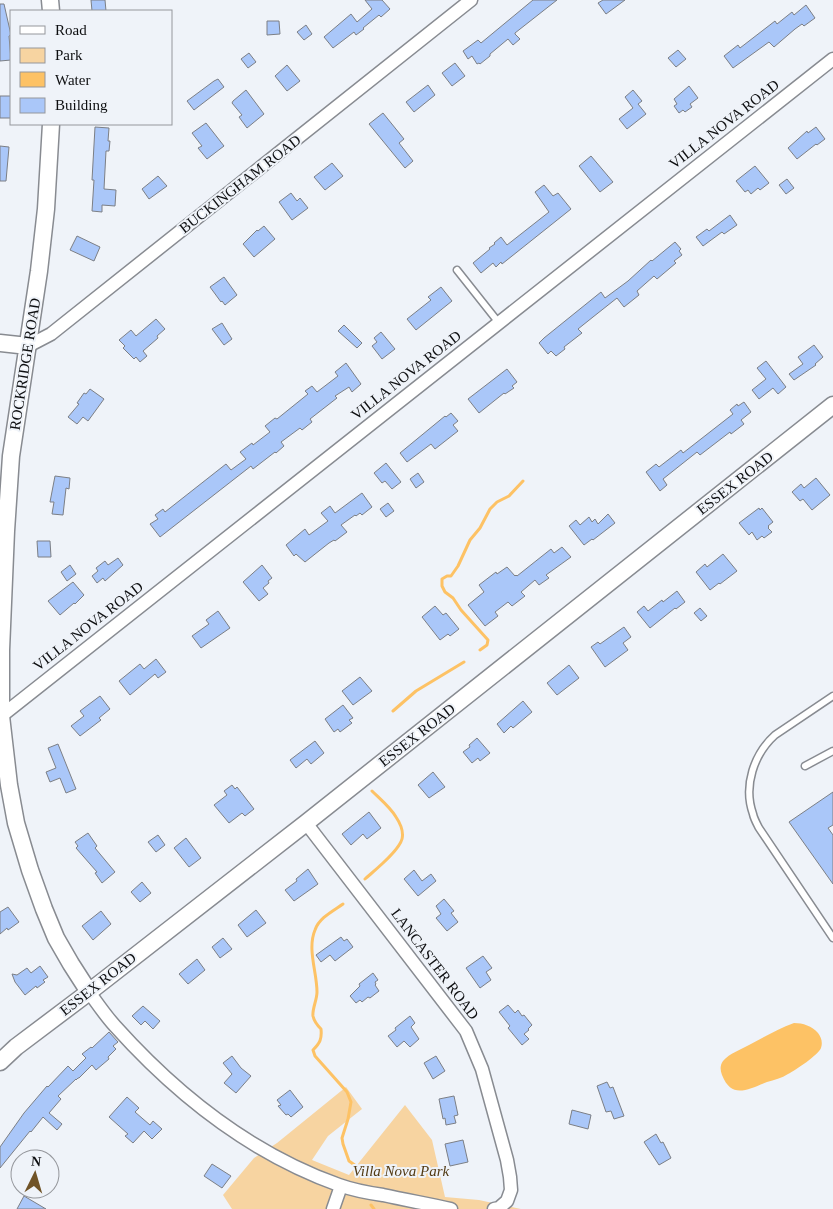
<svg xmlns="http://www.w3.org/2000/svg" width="833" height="1209" font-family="Georgia,serif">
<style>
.green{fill:#f7d4a1}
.water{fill:#fdc265}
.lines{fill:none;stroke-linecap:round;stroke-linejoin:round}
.stream{stroke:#fdc265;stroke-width:3}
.building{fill:#aac7f9;stroke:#7c7f85}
.service-casing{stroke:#888b91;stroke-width:9}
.minor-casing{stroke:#888b91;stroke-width:15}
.tertiary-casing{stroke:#888b91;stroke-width:19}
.service{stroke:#fff;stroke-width:6}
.minor{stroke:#fff;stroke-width:12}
.tertiary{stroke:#fff;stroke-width:16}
.labels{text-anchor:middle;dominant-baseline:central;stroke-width:4;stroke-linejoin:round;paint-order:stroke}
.street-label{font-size:15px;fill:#0d0e10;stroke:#eff3f9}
.park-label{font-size:15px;font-style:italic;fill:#523a13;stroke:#eff3f9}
</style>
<rect width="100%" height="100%" fill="#eff3f9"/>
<path class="green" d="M346,1087L362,1109L328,1136L312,1160L349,1175L405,1105L432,1140L445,1197L479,1200L521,1209H232L223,1195L254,1158L277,1143Z"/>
<path class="water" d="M794,1023C803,1023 812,1026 818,1033C821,1037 823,1042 821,1048C818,1055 796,1070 788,1074C782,1078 774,1080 767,1082C748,1089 732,1100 722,1075C720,1070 720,1065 723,1061C730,1053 740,1050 749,1045C764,1037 778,1029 794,1023Z"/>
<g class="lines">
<path class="stream" d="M480,650L487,645L488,640L461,610L453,598L445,592L442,586V579L447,576H451L458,566L470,540L480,528L490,509L497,502L509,496L523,481
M393,711L416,691L464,662
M365,879C375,870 399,851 402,839C404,831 400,823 396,817C390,807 380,799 372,791
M343,904C333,911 319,918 315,930C307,949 317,972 317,992C317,1000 312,1009 313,1016C314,1021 317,1025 321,1029C322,1039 320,1043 313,1050L315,1056L347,1092L351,1102L348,1119L342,1138L343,1144L349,1161L356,1166L361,1176
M371,1205L374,1209"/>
</g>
<path class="building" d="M91,0H105L106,11H92Z
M365,0H382L390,9L381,17L379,15L363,28L364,29L356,35L354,32L333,48L324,37L351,14L357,22L372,9Z
M533,0H557L515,33V34L520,39L513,45L508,39L490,54V56L480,64L479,63L477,64L472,56L468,59L463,51L478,40L481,43Z
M603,0H625L606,14L598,3Z
M0,4H4L11,35L9,36L11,60L0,61Z
M806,5L815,18L804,26L802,24L795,29L774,47L769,42L733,68L724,56L738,45L740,48L775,21L777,24L792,12L794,15Z
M267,21H279L280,34L267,35Z
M306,25L312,34L304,40L297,32Z
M678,50L686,59L676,67L668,58Z
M249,53L256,62L248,68L241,59Z
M455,63L465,76L452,86L442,73Z
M287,65L300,81L287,91L275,76Z
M218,79L224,87L194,110L187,101L214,81Z
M428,85L435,95L414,112L406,102Z
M689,86L698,98L690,104L692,107L685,112L683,110L679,113L674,106L677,104L674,99Z
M246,90L264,114L247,128L239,117L242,115L232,103L233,101Z
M633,90L642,101L638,104L646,114L627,129L619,119L633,108L625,97Z
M0,96H11V118H0Z
M383,113L404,139L399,143L413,161L405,168L369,124Z
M206,123L224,146L207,159L198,148L202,146L192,133Z
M95,127L109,128L108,141H110L109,151H106L104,189L116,190L115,206L102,205V212L92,211L94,180H92Z
M816,127L825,139L817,145L816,144L797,159L788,148L807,131L808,133Z
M0,146L9,147L6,181H0Z
M591,156L613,182L600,192L579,166Z
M332,163L343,176L325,190L314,177Z
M755,166L769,183L760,190L758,188L751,194L748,190L745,192L736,181Z
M158,176L167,186L149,199L142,189Z
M787,179L794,188L786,194L779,185Z
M544,185L553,196L558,193L571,209L502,264L501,262L496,267L493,263L481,273L473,263L490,249L489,248L495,244L494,243L501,237L507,245L549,212L535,192Z
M291,193L297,201L300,198L308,208L292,220L279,202Z
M730,215L737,225L724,234L722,232L703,246L696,237L707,229L709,231Z
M264,226L275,239L254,257L243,244L257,230L258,231Z
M77,236L100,247L94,261L70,250Z
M675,242L681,249L679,251L682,255L674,261L676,263L657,279L654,276L637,291L639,295L624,307L617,298L593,317L578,329L582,333L564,347L565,349L556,356L551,351L548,354L539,343L544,338L601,292L605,298L628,281L651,260L652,261Z
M224,277L237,295L225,305L222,301L221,302L210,287Z
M441,287L452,301L416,330L407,319L431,300L428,297Z
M156,319L165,329L157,336L158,338L143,351L147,356L140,362L136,357L134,359L123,348L125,346L119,340L131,330L136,336Z
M222,323L232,339L224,345L212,329Z
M344,325L362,343L357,348L338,331Z
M381,332L395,349L382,359L372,346L377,342L374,338Z
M814,345L823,357L815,364L816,365L794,380L789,374L803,364L798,357Z
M766,361L786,387L778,394L773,388L759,399L752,390L766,379L757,368Z
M346,363L361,384L352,392L349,387L335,396L337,398L310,419L312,422L302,430L300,428L281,442L284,446L276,453L275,452L253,469L251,466L160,537L150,524L158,519L155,515L163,509L165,512L226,464L231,470L246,459L240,452L252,443L253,445L270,432L265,426L275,418L277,419L308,394L305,391L312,386L317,392L338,376L335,372Z
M507,369L517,382L512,386L514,388L505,394L504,393L479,413L468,399Z
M90,389L104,399L88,421L83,417L77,424L68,417L79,404L77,403L84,393L86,394Z
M744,402L751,412L741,420L744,424L731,434L730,432L700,455L697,452L663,479L667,485L660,491L646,472L656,464L659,467L681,450L683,453L733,414L730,410L737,404L738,406Z
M451,413L458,421L453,425L458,431L435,449L431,444L407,462L400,453L445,416L446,417Z
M386,463L401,482L392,489L385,481L382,483L374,473Z
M418,473L424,482L416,488L410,479Z
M55,476L70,478L69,489L66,488L63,515L52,514L54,502H50Z
M816,478L830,495L812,510L803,499L800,501L792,492L801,484L804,488Z
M362,493L372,507L362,515L360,513L356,516L355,515L341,525L347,532L335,541L334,540L329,543L305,562L296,554L294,556L286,545L305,529L309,535L328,521L321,513L330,506L335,513Z
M388,503L394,511L386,517L380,509Z
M759,508L760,510L762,508L773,522L768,526L769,527L768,528L772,532L764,538L762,536L757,540L752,532L749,535L739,523Z
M608,514L615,523L593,540L592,539L584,545L569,526L576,520L580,525L589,517L592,522L595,519L598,524Z
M37,541H50L51,557H38Z
M562,547L571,557L546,575L549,578L539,585L535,580L521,592L525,596L512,606L508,602L495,612L498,616L485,626L468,605L484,592L479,585L496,572L497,574L507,567L515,576L516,575L517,576L551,549L554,553Z
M723,554L737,571L720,584L719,583L710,590L696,572L705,564L707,567Z
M118,558L123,565L105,581L103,578L97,583L92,576L98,571L96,568L105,561L108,565Z
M70,565L76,574L67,581L61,572Z
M262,565L272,578L268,581L269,583L263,588L268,594L259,601L243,582Z
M73,582L84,595L75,604L74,603L60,615L48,601Z
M677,591L685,602L676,609L675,608L650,628L637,612L644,606L648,611L662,600L663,602Z
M435,606L443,615L446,613L459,629L450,636L448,634L440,640L422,617Z
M700,608L707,616L701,621L694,613Z
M218,611L230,628L201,648L192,636L209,624L206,620Z
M624,627L631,637L623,643L628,650L605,667L591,647L598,642L600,644Z
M156,659L166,672L158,678L155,674L130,695L119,681L140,664L144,669Z
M569,665L579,678L557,695L547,683Z
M360,677L372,691L353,705L342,691Z
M100,696L110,709L99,718L101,720L80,736L71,726L84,716L80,711Z
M523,701L532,712L513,728L511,726L504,733L497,724Z
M343,705L353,718L349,720L352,723L340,732L338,729L334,732L325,719Z
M477,738L490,753L480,761L478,758L472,763L463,752L470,747L469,745Z
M315,741L324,753L311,764L307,759L296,768L290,760Z
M58,744L76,789L66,793L60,778L50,782L46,772L56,768L48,748Z
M433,772L445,787L429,798L418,785Z
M232,785L235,789L237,787L254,809L245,816L242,813L229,823L214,805L227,795L224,791Z
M833,792V825L828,828L833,835V884L789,822Z
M369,812L381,828L367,839L363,834L351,845L342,834Z
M88,833L97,846L95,848L115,872L102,883L95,873L97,872L76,848L78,846L75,842Z
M158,835L165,845L156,852L148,842Z
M186,838L201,858L189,867L174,848Z
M308,869L318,884L294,901L285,890L297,881L296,879Z
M414,870L422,881L431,874L436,881L418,896L404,879Z
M142,882L151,893L140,902L131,892Z
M444,899L454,911L451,913L458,922L447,931L436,918L441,914L436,906Z
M8,907L19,922L8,930L7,928L0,934V912Z
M256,910L266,923L247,937L238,925Z
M101,911L111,924L93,940L82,926Z
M341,937L344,941L347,939L353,947L335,961L330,955L321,962L316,955Z
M223,938L232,949L220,958L212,947Z
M483,956L492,968L486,972L491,980L480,988L466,968Z
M197,959L205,970L188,984L179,974Z
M40,966L48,977L43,980L45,982L37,988L36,986L25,995L15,982L12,974L17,975L27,968L31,973Z
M373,973L378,980L375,982L376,984L375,985L379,991L370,998L368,997L362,1002L360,1000L356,1003L350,996L360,986L359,984Z
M508,1005L515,1013L518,1010L522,1016L524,1015L532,1025L528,1029L529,1030L524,1034L529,1039L522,1045L508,1028L510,1026L499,1012Z
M143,1006L160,1021L153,1029L145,1021L141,1025L132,1016Z
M410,1016L415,1023L411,1027L419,1039L410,1047L404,1041L397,1047L388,1036L396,1030L395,1028Z
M109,1032L118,1042L113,1046L116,1049L108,1057L109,1059L96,1070L92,1065L79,1078H78L76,1080V1079L58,1096L61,1099L49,1113L62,1124L57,1130L43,1117L31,1132L30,1131L0,1168V1147L24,1113L47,1086L48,1087L68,1066L73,1071L86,1058L82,1054L91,1047L92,1048Z
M232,1056L241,1068L251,1076L236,1093L224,1083L232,1074L223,1063Z
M436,1056L445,1071L433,1079L424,1063Z
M607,1082L610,1088L613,1087L624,1116L614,1119L611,1111L606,1112L597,1086Z
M290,1090L303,1107L291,1117L288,1114L286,1115L278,1106L281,1105L277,1100Z
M454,1096L458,1115L454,1116L456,1123L446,1125L445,1118L443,1119L439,1099Z
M127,1097L139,1108L135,1112L150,1125L153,1121L162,1129L152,1139L144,1131L133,1143L125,1136L128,1134L109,1117Z
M572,1110L591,1115L588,1129L569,1124Z
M656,1134L661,1143L663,1142L671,1158L659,1165L644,1142Z
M463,1140L468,1162L450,1166L445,1144Z
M212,1164L231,1176L222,1188L204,1176Z
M24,1196L46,1209H17Z"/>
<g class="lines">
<g class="service-casing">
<path id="service" d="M457,270L499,323
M833,696L775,735C754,754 743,786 753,814C754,819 757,824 759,828L833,938
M805,766L833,751"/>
</g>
<g class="minor-casing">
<path id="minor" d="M28,346L51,334L471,0
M0,717L833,59
M306,823L466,1031L482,1069L507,1160L510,1177L511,1190L507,1201L499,1208L494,1209
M89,992C97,1003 105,1015 115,1026C176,1094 252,1154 339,1185C353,1190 369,1193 383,1195C406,1200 428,1204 451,1209
M333,1209L341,1186"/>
</g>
<g class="tertiary-casing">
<path id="tertiary" d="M50,0L51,11
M51,124L46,209L39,271L11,456L6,531L1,650V716L9,785L16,823L30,870L44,909L56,938L71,964L89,992
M0,343L28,346
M0,1062L16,1047L89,992L306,823L833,405"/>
</g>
<use href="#service" class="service"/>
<use href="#minor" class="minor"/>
<use href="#tertiary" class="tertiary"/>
</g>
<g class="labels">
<g class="street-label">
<text transform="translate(724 124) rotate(-38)">VILLA NOVA ROAD</text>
<text transform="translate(240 184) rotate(-38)">BUCKINGHAM ROAD</text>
<text transform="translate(25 364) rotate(-81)">ROCKRIDGE ROAD</text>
<text transform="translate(406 375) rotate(-38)">VILLA NOVA ROAD</text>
<text transform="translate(735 483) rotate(-38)">ESSEX ROAD</text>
<text transform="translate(88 626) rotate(-38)">VILLA NOVA ROAD</text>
<text transform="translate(417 735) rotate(-38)">ESSEX ROAD</text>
<text transform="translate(435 964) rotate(53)">LANCASTER ROAD</text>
<text transform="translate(98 984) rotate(-38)">ESSEX ROAD</text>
</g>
<g class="park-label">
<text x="401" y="1171">Villa Nova Park</text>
</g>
</g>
<rect x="10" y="10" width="162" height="115" fill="#eff3f9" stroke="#95979c"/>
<rect x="20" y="26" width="25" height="8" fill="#ffffff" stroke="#95979c"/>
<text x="55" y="35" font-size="15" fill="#0d0e10">Road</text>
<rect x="20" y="48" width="25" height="15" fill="#f7d4a1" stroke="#95979c"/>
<text x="55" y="60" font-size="15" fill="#0d0e10">Park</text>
<rect x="20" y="72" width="25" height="15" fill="#fdc265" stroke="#95979c"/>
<text x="55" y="85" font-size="15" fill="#0d0e10">Water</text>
<rect x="20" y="98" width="25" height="15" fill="#aac7f9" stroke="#95979c"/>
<text x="55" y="110" font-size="15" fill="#0d0e10">Building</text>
<g transform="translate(35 1174) rotate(5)"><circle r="24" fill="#eff3f9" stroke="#95979c"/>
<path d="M0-4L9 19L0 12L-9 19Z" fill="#705327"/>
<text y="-8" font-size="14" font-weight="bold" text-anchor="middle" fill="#0d0e10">N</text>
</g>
</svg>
